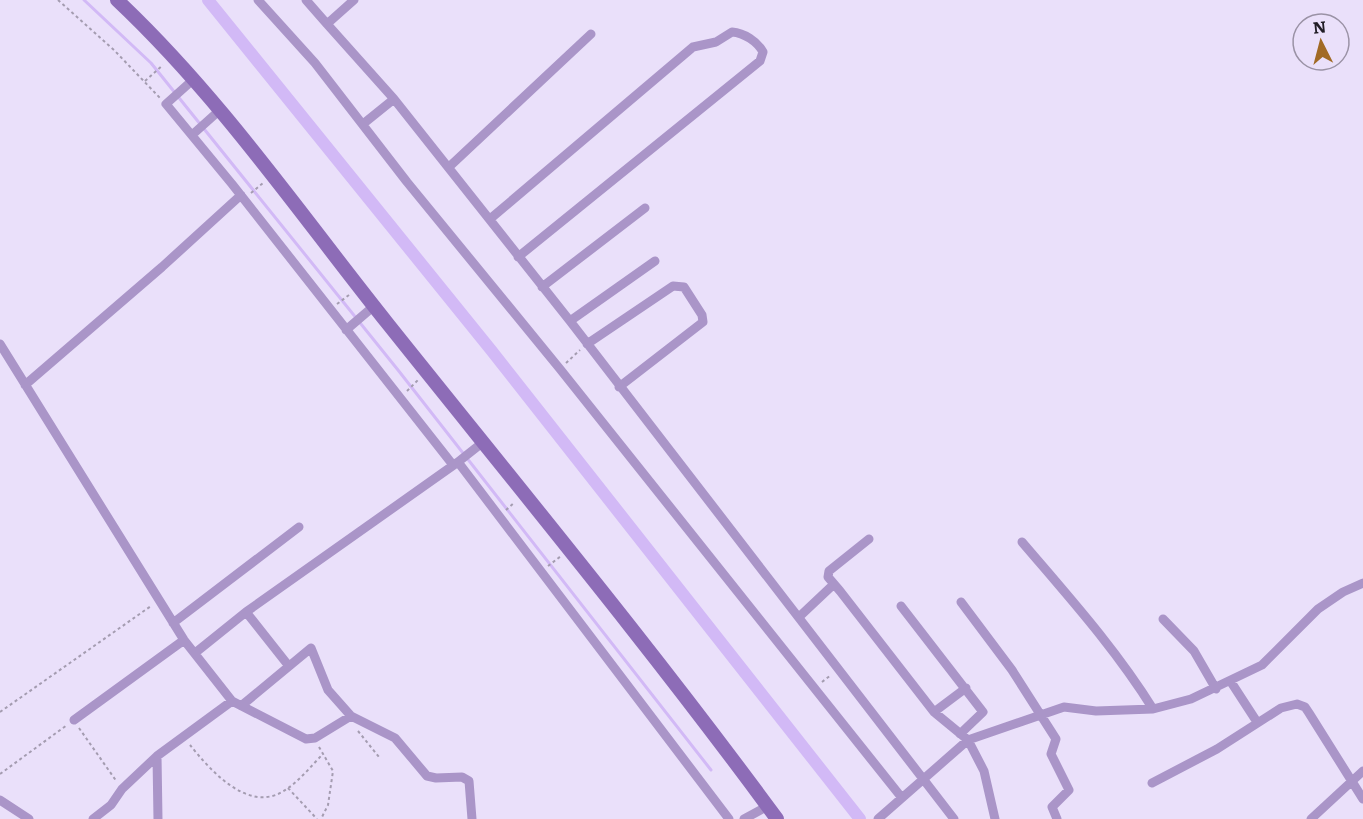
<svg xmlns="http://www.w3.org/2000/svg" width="1363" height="819" font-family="Literata,serif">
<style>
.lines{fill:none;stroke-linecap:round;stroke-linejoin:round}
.stream{stroke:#d2b9f6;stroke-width:3}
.canal{stroke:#d2b9f6;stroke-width:12}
.path{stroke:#a49cb0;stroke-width:2;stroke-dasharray:3 3;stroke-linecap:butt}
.street{stroke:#aa95c8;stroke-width:9}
.secondary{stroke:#8d6cb7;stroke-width:14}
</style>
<rect width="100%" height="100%" fill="#eae0fa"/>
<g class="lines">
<path class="stream" d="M84,0L151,63L398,370L711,770"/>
<path class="canal" d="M208,0L491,350L860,819"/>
<path class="path" d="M58,0L114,50L160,98
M145,81L163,65
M251,193L263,183
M337,304L349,295
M566,363L580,350
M407,391L418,380
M506,510L515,502
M548,566L561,556
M822,682L831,675
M0,712L151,606
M79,728L117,782
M358,731L379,757
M190,745C210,770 247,812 282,792C298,783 311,766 323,754
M319,747L333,771L328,805L321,819
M0,774L67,725
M288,788L317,819"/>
<path class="street" d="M258,0L315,63L407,182L560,369L902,798
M306,0L327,24
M354,0L327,24L394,99L363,124
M195,78L166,104L232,184L453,465
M394,99L570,321L954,819
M192,135L221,109
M449,167L591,34
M490,219L693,47L716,42L732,32C744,33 757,41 763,52L760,61L518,257
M542,287L645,208
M570,321L655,261
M346,330L374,306
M0,344L184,640L232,701L306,739L315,738L351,716
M587,344L673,286L684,287L702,315L703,322L619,387
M25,385L162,267L241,195
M458,462L482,443
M1022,542C1068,596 1115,648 1153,709
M834,584L828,577L829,571L869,539
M961,602L1012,670L1056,739L1051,754L1069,790L1052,807L1057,819
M901,606L983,712L960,734
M246,612L288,665
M799,617L834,584L840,591L934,712L968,740L984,771L995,819
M1163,619L1194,651L1216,689
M173,623L299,527
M195,653L246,612L458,462L729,819
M1231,682L1257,722
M241,706L311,648L328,690L351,716L395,738L427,776L436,778L462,777L469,781L472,819
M934,712L966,688
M74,720L184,640
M1152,783L1217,749L1281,708L1297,704L1305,707L1309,713L1363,799
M0,800L29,819
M93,819L111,805L122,789L157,756
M158,819L157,756L232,701
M744,819L768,806
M878,819L968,740L1064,707L1096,711L1153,709L1191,699L1262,665L1318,609L1343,592L1363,583
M1311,819L1363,771"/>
<path class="secondary" d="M117,0C221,98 300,214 388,324C519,488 653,650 777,819"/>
</g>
<g transform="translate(1321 42) rotate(354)"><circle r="28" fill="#eae0fa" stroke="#9a92a5" stroke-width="1.5"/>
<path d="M0-4.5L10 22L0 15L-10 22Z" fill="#a16a25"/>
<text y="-9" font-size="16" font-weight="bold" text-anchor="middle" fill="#211d26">N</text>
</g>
</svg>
